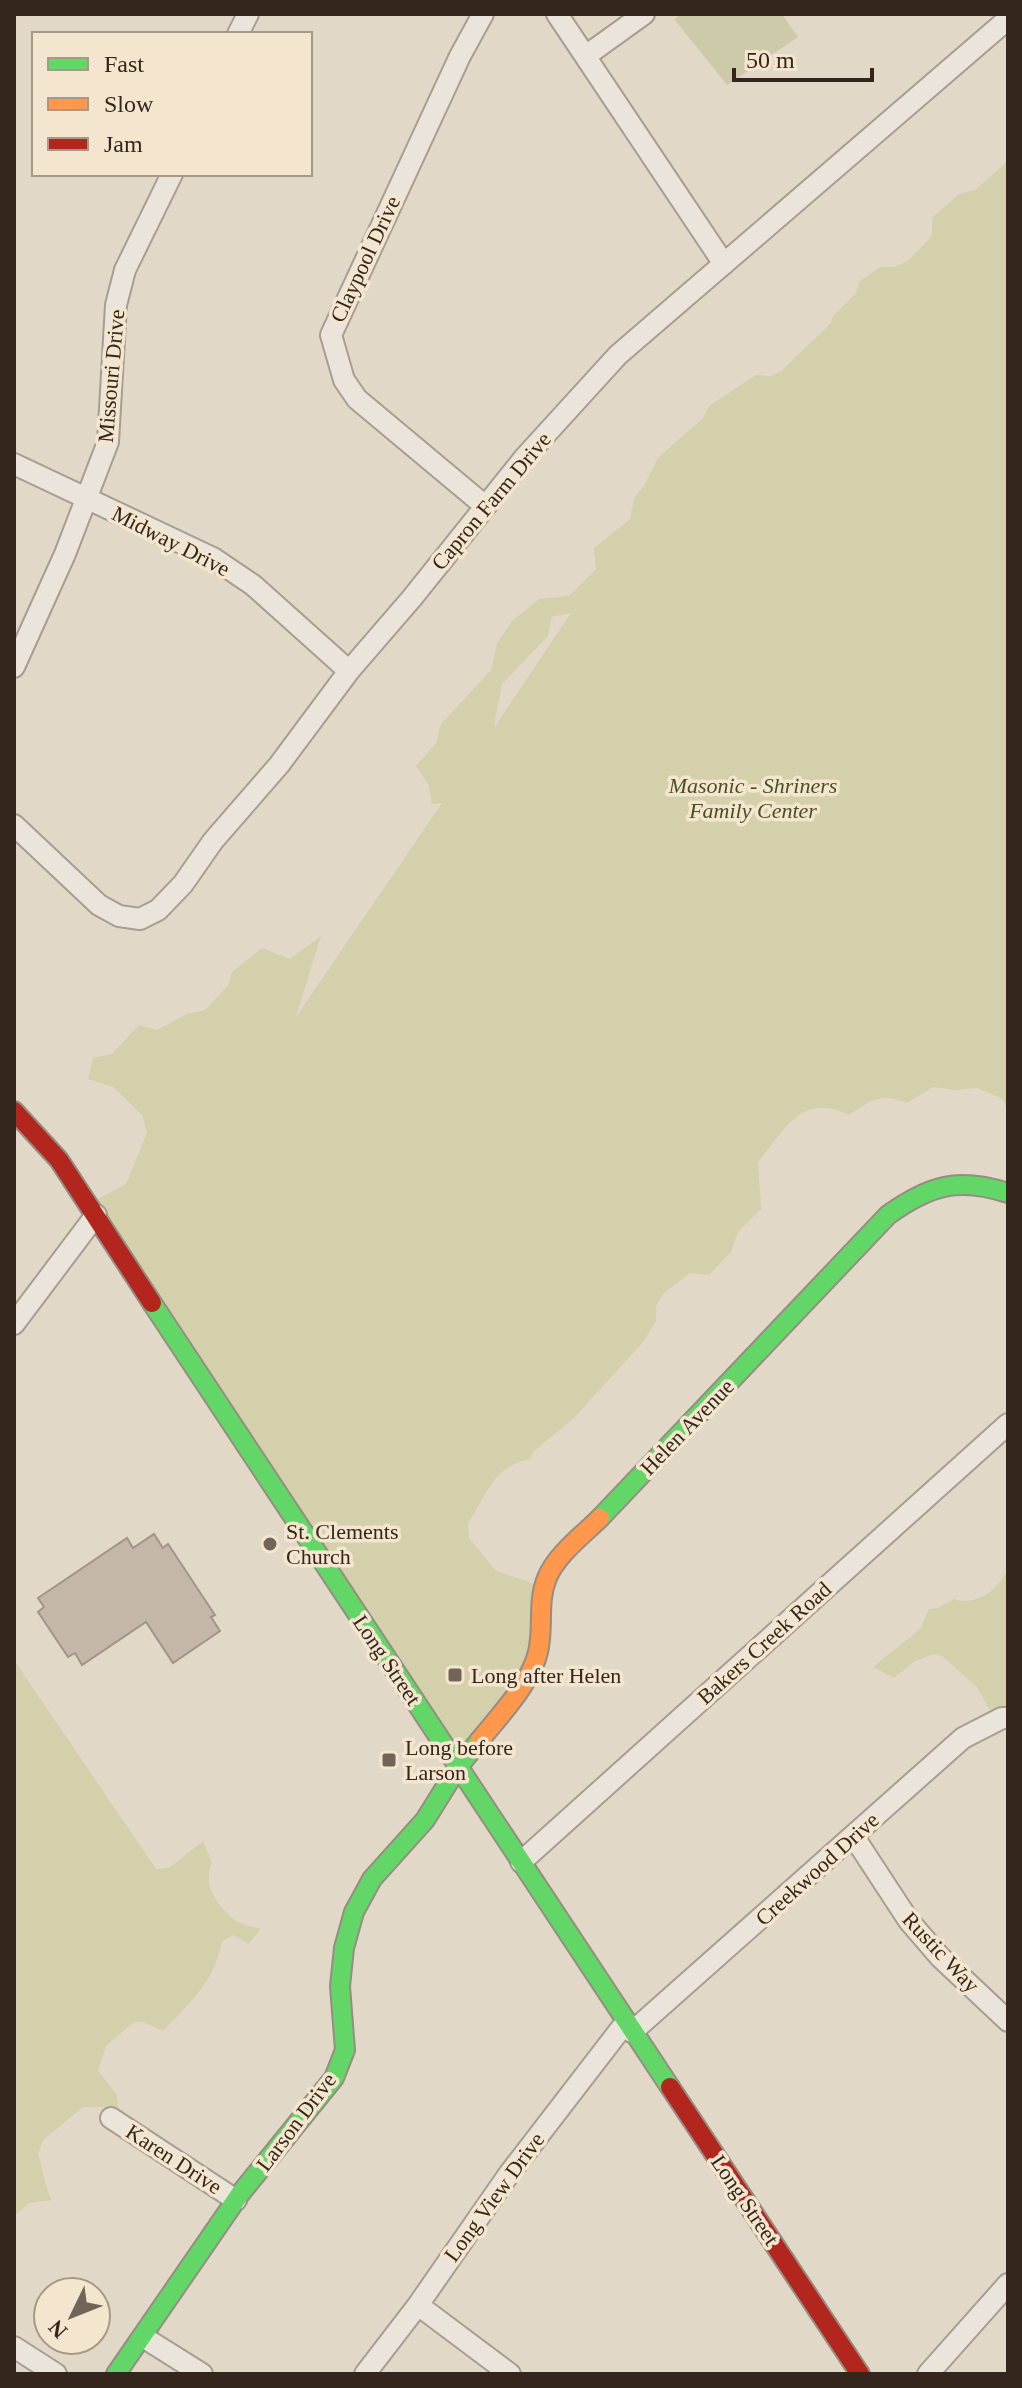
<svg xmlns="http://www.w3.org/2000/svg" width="1022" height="2388" font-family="Georgia,serif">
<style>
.green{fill:#d3d0ab;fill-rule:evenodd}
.cemetery{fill:#cdcaaa}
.building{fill:#c5b6aa;stroke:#a29488;stroke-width:2}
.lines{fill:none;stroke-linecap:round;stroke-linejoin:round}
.street-casing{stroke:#a79d92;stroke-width:24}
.fast-casing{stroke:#968d82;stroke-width:22}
.slow-casing{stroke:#968d82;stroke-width:22}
.jam-casing{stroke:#968d82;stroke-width:22}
.street{stroke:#eae4db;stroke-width:20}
.fast{stroke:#63d668;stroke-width:18}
.slow{stroke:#ff974d;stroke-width:18}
.jam{stroke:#b3261e;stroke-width:18}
.poi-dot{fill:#716458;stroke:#f4e6ce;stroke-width:3}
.labels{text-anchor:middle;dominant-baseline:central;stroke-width:7;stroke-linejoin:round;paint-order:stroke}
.street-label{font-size:22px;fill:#34261c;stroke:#f4e6ce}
.park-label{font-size:22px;font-style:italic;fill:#485023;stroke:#f4e6ce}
.poi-label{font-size:22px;fill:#34261c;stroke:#f4e6ce;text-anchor:start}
</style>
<rect width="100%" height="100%" fill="#e2d8c8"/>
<path class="green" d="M1008,161V1112L1003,1099L977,1088L956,1090L933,1087L907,1103C880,1092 871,1100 849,1115C801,1092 786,1129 758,1162L761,1209L738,1232L731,1252L709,1275L690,1273L663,1294L656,1306V1321L644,1341L573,1419L534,1451L530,1459C492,1467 487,1495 468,1523L469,1538L496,1571L546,1588L548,1628L459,1764L89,1204L126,1184L147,1133L142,1115L113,1087L88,1079L93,1058L112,1054L139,1025L157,1030L187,1014L205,1010L228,986L232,972L262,948L290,959L321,936L296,1017L442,803L432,804L428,784L416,766L436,743L441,724L491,670L497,643L512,621L539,599L569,596L596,569L594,548L630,519L634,498L644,486L658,458L703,418L709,406L756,375L771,376L781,371L831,323L833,316L856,293L860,281L880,267H895L908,261L932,236V218L959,194L975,190ZM571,613L495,726H494L502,684L548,636L552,617Z
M1008,1568V1711L992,1714L977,1687L942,1656L934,1654L915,1661L894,1678L873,1667L920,1629L929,1609L938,1608L954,1599C976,1607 1001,1588 1008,1568Z
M14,1660L156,1869L169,1868L203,1841L212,1863C202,1885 217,1906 235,1920C242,1925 253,1927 261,1929L248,1944L234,1935L222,1941C214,1983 191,2001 163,2031L144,2022H134L106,2046L98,2071L117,2095L118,2107H83L43,2140L38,2155C44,2171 44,2186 52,2200L29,2203L14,2216Z"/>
<path class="cemetery" d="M682,14H782L798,37L727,85L674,19Z"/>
<path class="building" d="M154,1534L163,1548L168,1544L215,1615L211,1617L220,1631L173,1663L146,1622L82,1665L75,1653L68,1657L38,1612L44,1607L38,1598L127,1538L133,1548Z"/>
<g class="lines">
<g class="street-casing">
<path id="street" d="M483,14L460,56L331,335L344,380L357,399L485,506
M557,14L724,264
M238,34L248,14
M587,55L644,14
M14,464L213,558L253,585L349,671
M14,667L65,554L108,442L116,305L125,270L172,174
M14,825L99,905L119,916L140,919L158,910L183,884L213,841L279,765L349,671L412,598L525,457L618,355L1008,19
M14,1324L96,1215
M854,1837L909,1921L940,1957L1008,2021
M521,1862L1008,1424
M632,2032L963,1738L1002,1718H1008
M111,2118L236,2200
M418,2305L510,2374
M143,2337L202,2374
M14,2347L56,2374
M365,2374L418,2305L509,2174L626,2022
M928,2374L1008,2284"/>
</g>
<g class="fast-casing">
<path id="fast" d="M152,1303L670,2087
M600,1518L888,1215C930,1185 958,1177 1008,1193
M116,2374L240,2194L334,2078L345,2050L340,1986L344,1948L354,1912L372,1879L425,1820L458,1767L480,1740"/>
</g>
<g class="slow-casing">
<path id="slow" d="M480,1740C500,1715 531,1683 538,1652C544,1628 537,1602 547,1578C556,1555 583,1535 600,1518"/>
</g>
<g class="jam-casing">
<path id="jam" d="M14,1111L59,1160L152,1303
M670,2087L860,2374"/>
</g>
<use href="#street" class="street"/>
<use href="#fast" class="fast"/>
<use href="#slow" class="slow"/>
<use href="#jam" class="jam"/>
</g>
<g class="poi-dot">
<circle cx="270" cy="1544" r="8"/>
<rect x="447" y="1667" width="16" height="16" rx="4"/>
<rect x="381" y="1752" width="16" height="16" rx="4"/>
</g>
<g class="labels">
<g class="street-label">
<text transform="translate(365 259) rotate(-65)">Claypool Drive</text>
<text transform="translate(111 376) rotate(-85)">Missouri Drive</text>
<text transform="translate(491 501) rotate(-50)">Capron Farm Drive</text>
<text transform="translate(171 541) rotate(27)">Midway Drive</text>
<text transform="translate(687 1427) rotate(-46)">Helen Avenue</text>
<text transform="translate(764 1643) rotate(-42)">Bakers Creek Road</text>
<text transform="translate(387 1660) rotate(56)">Long Street</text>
<text transform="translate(817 1869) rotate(-42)">Creekwood Drive</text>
<text transform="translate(941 1952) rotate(47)">Rustic Way</text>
<text transform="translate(296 2122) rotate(-53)">Larson Drive</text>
<text transform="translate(174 2159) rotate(33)">Karen Drive</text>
<text transform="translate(494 2197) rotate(-54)">Long View Drive</text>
<text transform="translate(745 2200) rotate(56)">Long Street</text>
</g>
<g class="park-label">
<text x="753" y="785">Masonic - Shriners<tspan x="753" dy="25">Family Center</tspan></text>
</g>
<g class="poi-label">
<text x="286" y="1531">St. Clements<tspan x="286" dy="25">Church</tspan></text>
<text x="471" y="1675">Long after Helen</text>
<text x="405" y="1747">Long before<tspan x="405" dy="25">Larson</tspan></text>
</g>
</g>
<rect width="1022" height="2388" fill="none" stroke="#34261c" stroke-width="32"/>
<rect x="32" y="32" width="280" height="144" fill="#f4e6ce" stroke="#a79987" stroke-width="2"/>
<rect x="48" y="58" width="40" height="12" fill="#63d668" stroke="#a79987" stroke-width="2"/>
<text x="104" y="72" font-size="24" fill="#34261c">Fast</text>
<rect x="48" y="98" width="40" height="12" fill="#ff974d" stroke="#a79987" stroke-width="2"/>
<text x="104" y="112" font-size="24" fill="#34261c">Slow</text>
<rect x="48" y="138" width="40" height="12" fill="#b3261e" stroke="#a79987" stroke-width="2"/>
<text x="104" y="152" font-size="24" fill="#34261c">Jam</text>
<g transform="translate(72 2316) rotate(227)"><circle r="38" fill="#f4e6ce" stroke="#a79987" stroke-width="2"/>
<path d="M0-6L14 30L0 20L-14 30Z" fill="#716458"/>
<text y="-12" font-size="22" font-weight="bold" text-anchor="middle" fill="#34261c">N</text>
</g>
<path d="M734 68v12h138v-12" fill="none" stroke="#34261c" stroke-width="4"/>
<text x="746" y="68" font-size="24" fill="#34261c" stroke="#f4e6ce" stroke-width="6" paint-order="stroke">50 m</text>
</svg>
